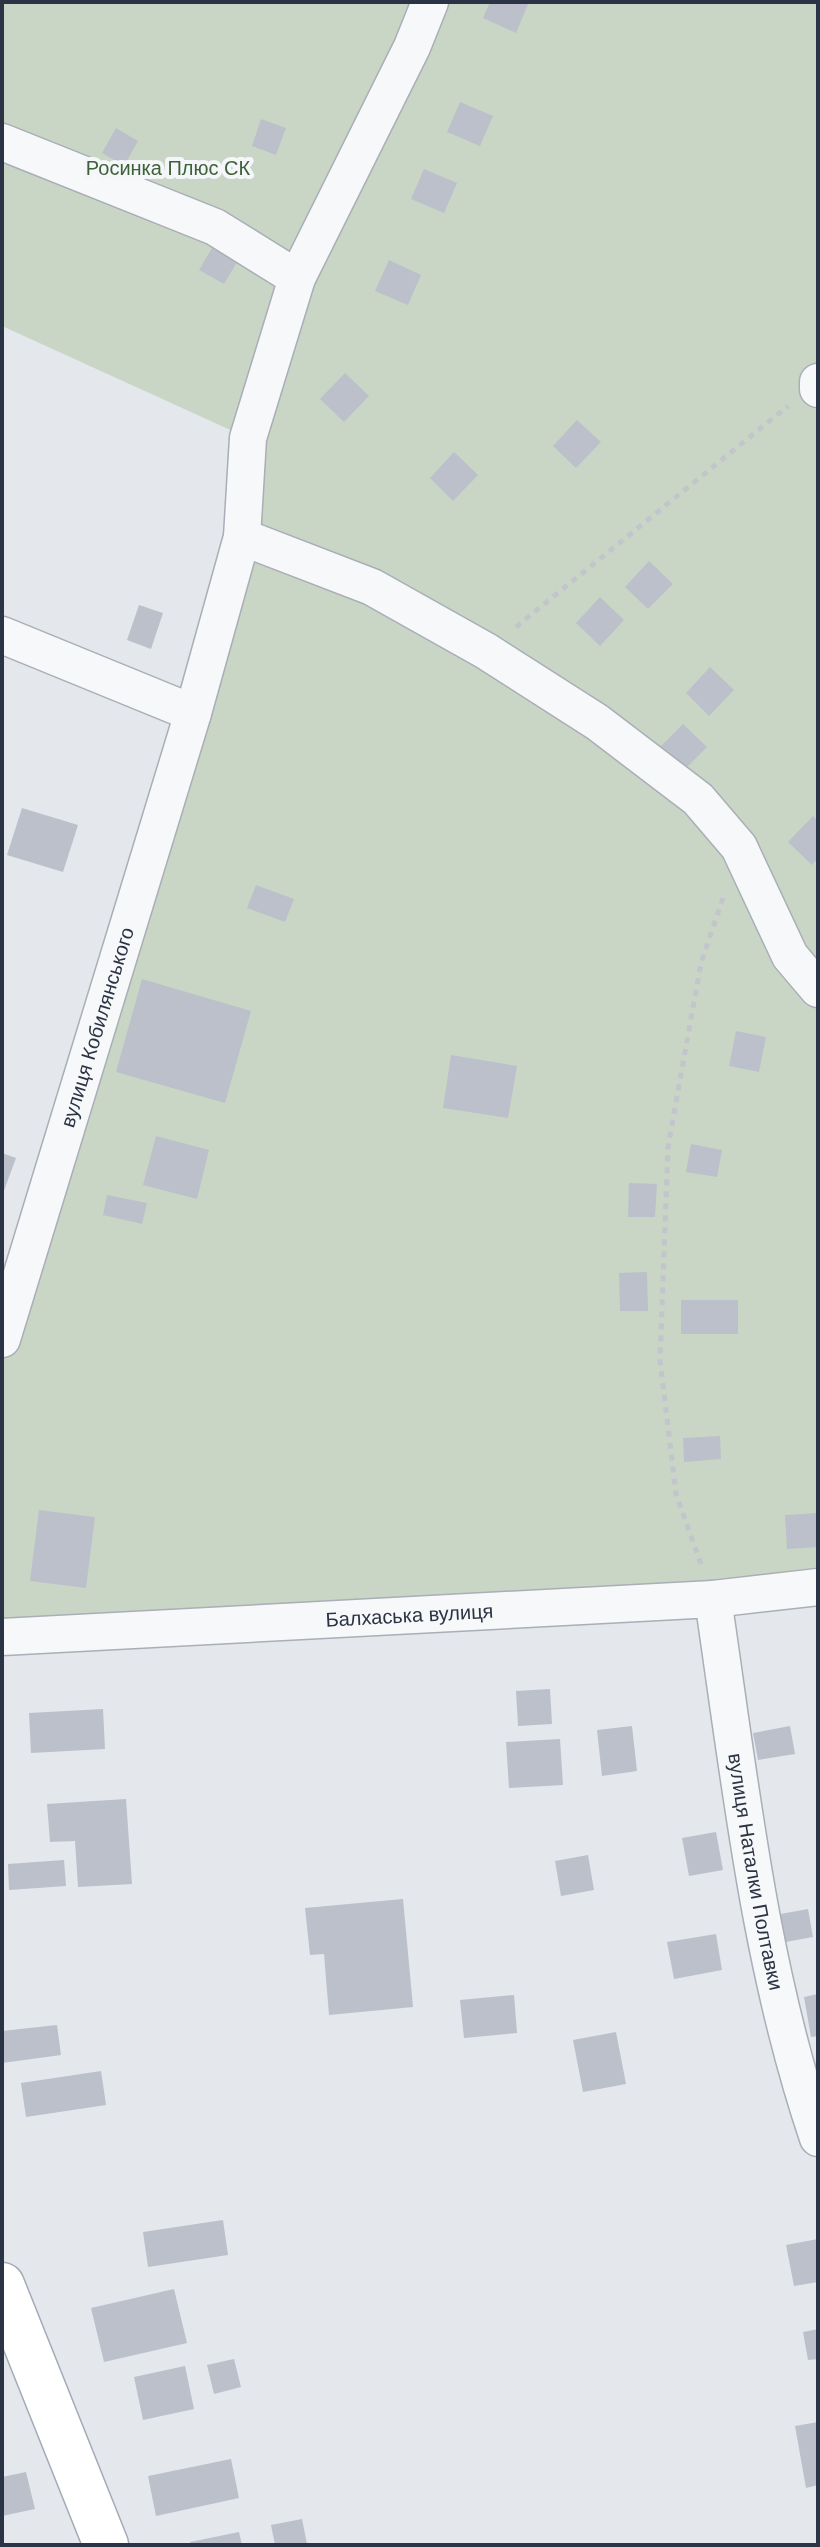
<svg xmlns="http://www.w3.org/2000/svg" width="820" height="2547" font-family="Helvetica,sans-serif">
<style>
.green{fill:#c9d6c5}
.building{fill:#bbc0ca}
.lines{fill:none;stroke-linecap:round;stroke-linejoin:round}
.minor-casing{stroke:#a9aeb7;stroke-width:39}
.major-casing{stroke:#a3abb8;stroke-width:47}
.path{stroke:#c2c5cb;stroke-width:5;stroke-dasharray:6 6;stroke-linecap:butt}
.minor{stroke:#f7f8fa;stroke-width:36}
.major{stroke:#fff;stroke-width:44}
.labels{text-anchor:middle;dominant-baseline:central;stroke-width:8;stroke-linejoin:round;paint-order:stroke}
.park-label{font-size:20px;fill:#3f6138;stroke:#f4f6f9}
.street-label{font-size:20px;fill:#2b3445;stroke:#f4f6f9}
</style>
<rect width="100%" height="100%" fill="#e4e7ec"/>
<path class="green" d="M2,2H818V1587L2,1637V1339L193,713L248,438L2,326Z"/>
<path class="building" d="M490,2H529L516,33L483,18Z
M460,102L493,116L480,146L447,132Z
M261,119L286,128L276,155L252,146Z
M116,128L138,141L124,166L102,153Z
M424,169L457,183L444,213L411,199Z
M212,248L237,262L224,284L199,270Z
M389,260L421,275L408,305L375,291Z
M345,373L369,396L344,422L320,399Z
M577,420L601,442L576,468L553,446Z
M454,452L478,475L453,501L430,478Z
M649,561L673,584L648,609L625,587Z
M600,597L624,620L600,646L576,623Z
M139,605L163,613L151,649L127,640Z
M710,667L734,690L709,716L686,693Z
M683,724L707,747L682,772L658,749Z
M22,808L78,825L63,872L7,855Z
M813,816L818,821V858L812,865L788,842Z
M256,885L294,899L285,922L247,908Z
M142,979L251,1011L225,1103L116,1072Z
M736,1031L766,1037L759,1072L729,1066Z
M451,1055L517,1066L508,1118L443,1108Z
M156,1136L209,1150L197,1199L143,1185Z
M691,1144L722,1150L717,1177L686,1172Z
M2,1153L16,1158L2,1196Z
M629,1183L657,1184L655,1217H628Z
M107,1195L147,1203L142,1224L103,1215Z
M647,1272L648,1311H620L619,1273Z
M681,1300H738V1334H681Z
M720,1436L721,1459L684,1462L683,1438Z
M39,1510L95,1517L86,1588L30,1581Z
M818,1513V1547L787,1549L785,1515Z
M550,1689L552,1724L518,1726L516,1691Z
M103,1709L105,1749L31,1753L29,1713Z
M632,1726L637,1771L602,1776L597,1730Z
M790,1726L795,1754L758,1760L753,1733Z
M560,1739L563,1785L509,1788L506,1742Z
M126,1799L132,1884L78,1887L75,1841L50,1842L47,1804Z
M716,1832L723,1870L689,1876L682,1838Z
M588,1855L594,1890L561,1896L555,1861Z
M64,1860L66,1886L9,1890L8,1864Z
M403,1899L413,2007L329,2015L324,1954L310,1955L305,1908Z
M808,1909L813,1937L780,1943L775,1915Z
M716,1934L722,1970L674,1979L667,1942Z
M818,1994V2036L811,2037L804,1997Z
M514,1995L517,2033L464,2038L460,2000Z
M57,2025L61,2055L2,2063V2031Z
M616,2032L626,2084L583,2092L573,2040Z
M101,2071L106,2105L26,2117L21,2083Z
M223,2220L228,2255L148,2267L143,2232Z
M818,2239V2282L794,2286L786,2245Z
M174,2289L187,2343L104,2362L91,2308Z
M818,2329V2359L808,2360L803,2332Z
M234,2359L241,2387L214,2394L207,2365Z
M185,2366L194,2409L143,2420L134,2377Z
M818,2422V2485L806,2488L795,2426Z
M231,2459L239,2498L156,2516L148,2476Z
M26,2472L35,2509L2,2516V2477Z
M302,2519L307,2544L275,2545L271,2525Z
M239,2532L242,2545H191L190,2542Z"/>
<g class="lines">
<g class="minor-casing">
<g id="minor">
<path d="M2,142L215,227L297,278"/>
<path d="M818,382V389"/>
<path d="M242,537L372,587L486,651L597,722L698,799L739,847L790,956L818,989"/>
<path d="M2,635L193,713"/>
<path id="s1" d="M2,1339L193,713L242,537L248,438L297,278L412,47L430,2"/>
<path id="s2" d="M713,1599C740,1781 759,1964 818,2138"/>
<path id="s3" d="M2,1637L713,1599L818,1587"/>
</g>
</g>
<g class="major-casing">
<path id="major" d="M2,2285L106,2545"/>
</g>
<path class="path" d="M516,627L788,406
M701,1564L676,1494L660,1360L668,1147L701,963L723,898"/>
<use href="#minor" class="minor"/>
<use href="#major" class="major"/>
</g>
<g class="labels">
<g class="park-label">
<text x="168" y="168">Росинка Плюс СК</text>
</g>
<g class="street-label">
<text stroke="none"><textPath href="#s1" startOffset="326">вулиця Кобилянського</textPath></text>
<text stroke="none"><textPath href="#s3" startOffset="408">Балхаська вулиця</textPath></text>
<text stroke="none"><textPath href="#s2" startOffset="276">вулиця Наталки Полтавки</textPath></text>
</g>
</g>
<rect width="820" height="2547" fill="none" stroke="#2b3445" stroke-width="8"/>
</svg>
